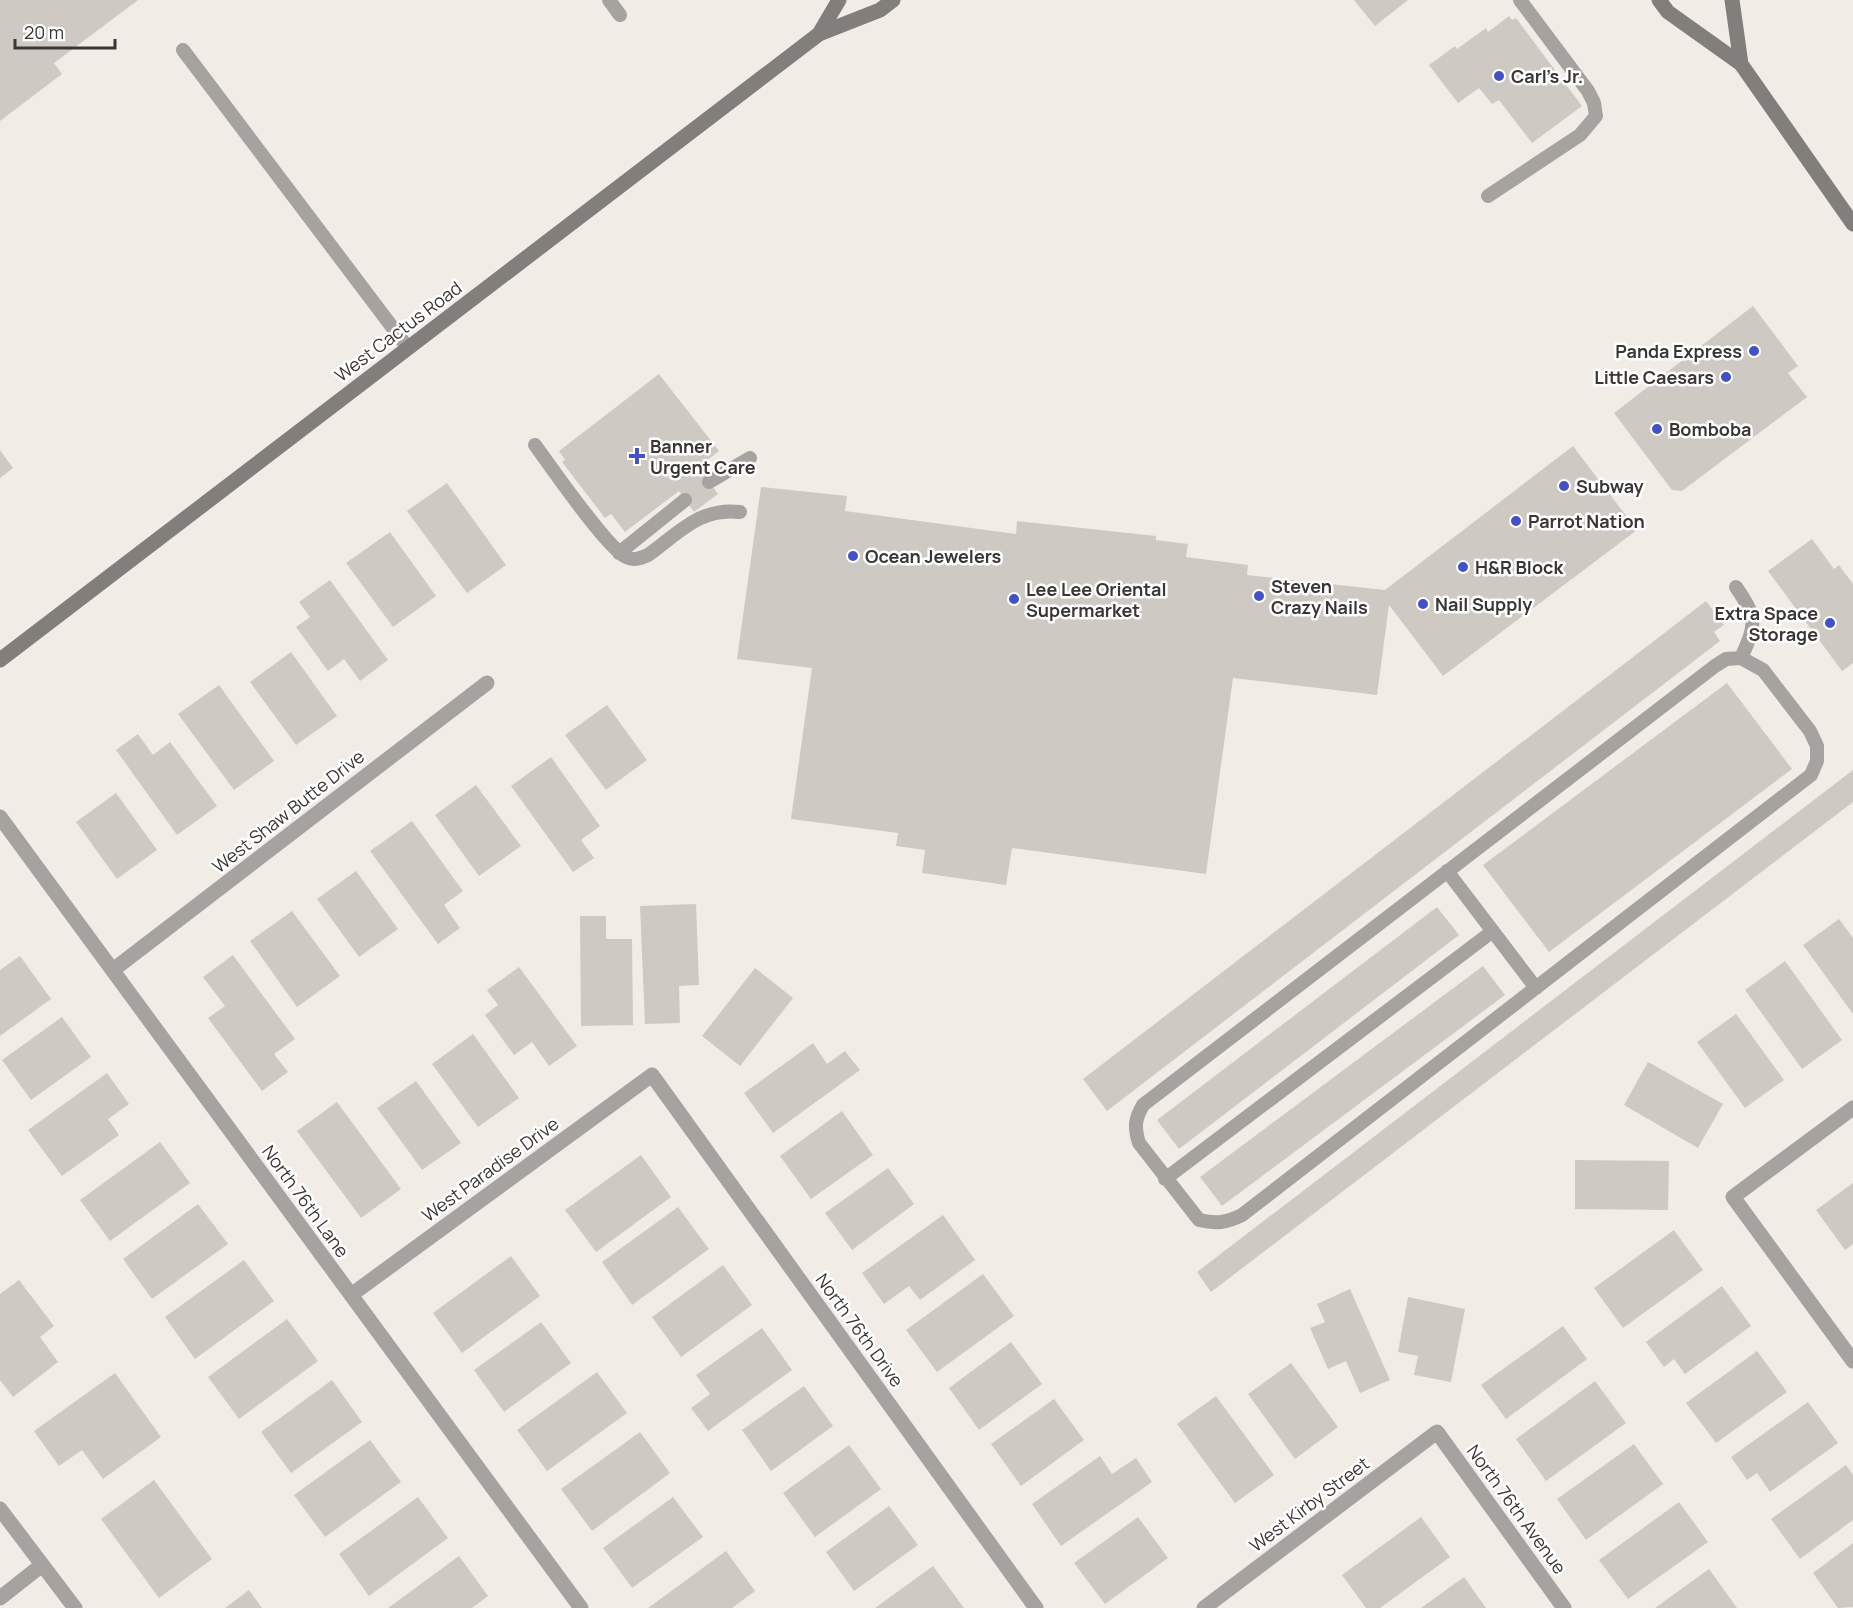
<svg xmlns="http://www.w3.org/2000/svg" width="1853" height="1608" font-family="Manrope,sans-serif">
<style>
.building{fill:#cfc9c4}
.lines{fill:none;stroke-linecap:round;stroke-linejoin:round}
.lane{stroke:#a5a2a0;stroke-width:14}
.street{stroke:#a5a2a0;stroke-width:15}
.secondary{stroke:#827e7b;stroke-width:15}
.poi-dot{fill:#4252c6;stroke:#fff;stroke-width:2}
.labels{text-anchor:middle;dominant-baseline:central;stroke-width:5;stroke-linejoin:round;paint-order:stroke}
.poi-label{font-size:18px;font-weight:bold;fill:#393735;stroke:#fff;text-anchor:start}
.street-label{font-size:18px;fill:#393735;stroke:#fff}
</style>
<rect width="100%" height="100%" fill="#f2ece7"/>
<path class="building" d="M0,0H138L54,63L62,74L0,121Z
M1354,0H1408L1375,26Z
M1509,16L1512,20L1516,18L1582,106L1532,143L1499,100L1492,104L1479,88L1458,103L1429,65L1455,46L1457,49L1486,28L1488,32Z
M1753,306L1798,366L1788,373L1807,397L1682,491L1672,490L1614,413Z
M659,374L719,451L706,461L711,466L703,473L718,494L694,512L679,491L625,532L611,514L605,518L562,462L565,460L559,451Z
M1573,446L1637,530L1443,676L1389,605L1377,695L1233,678L1206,874L1012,848L1006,885L922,873L925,850L896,846L898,833L791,819L812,668L737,659L761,487L847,496L845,511L1016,534L1017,521L1156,536V540L1188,544L1186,557L1248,565L1247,575L1385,590Z
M0,450L13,468L0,478Z
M447,483L506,565L467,593L407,511Z
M390,532L436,596L393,627L346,563Z
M1812,539L1834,569L1839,565L1853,584V663L1842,671L1768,571Z
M330,580L388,660L360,681L344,659L328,671L296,627L310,617L299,602Z
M1706,601L1724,625L1714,632L1720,641L1107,1111L1083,1079Z
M291,652L337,716L296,745L250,682Z
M1727,683L1792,769L1549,952L1483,865Z
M219,685L274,761L234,790L178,714Z
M607,705L647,760L606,790L565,735Z
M138,734L153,755L170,742L217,806L177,835L116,750Z
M551,757L600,826L581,840L594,858L573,872L511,786Z
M1853,770V802L1211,1292L1197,1272Z
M476,785L521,846L479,876L435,815Z
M116,793L157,850L117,879L76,822Z
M412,821L463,891L444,905L460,928L438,944L370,851Z
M356,871L398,929L359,957L317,899Z
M696,904L699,985L679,986L680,1023L645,1024L640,906Z
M1437,907L1459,935L1179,1149L1157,1120Z
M292,911L340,976L297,1007L250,941Z
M580,916H606V939H632L633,1025L581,1026Z
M1839,919L1853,938V1014L1803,945Z
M233,955L295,1039L274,1054L288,1072L262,1091L208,1018L225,1006L203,977Z
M20,956L51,999L0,1036V970Z
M1785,961L1842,1040L1802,1069L1745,990Z
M1483,966L1505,995L1222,1206L1200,1177Z
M519,967L577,1046L549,1066L532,1042L514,1055L485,1015L498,1005L487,990Z
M755,968L793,998L740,1066L702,1036Z
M1736,1014L1784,1080L1745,1108L1697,1042Z
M62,1017L91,1057L31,1100L2,1060Z
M473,1034L519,1098L478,1127L432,1064Z
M813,1043L827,1064L845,1051L860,1070L773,1133L744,1093Z
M1648,1062L1723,1104L1698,1148L1624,1105Z
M107,1073L129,1104L108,1119L119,1135L62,1176L28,1130Z
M416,1081L461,1143L422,1170L377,1108Z
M337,1102L401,1189L361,1218L297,1131Z
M842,1111L873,1155L811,1199L780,1156Z
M160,1142L190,1183L110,1241L80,1200Z
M641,1155L671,1197L596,1252L565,1210Z
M1575,1160L1669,1161L1668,1210L1575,1209Z
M888,1168L914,1204L852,1250L825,1213Z
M1853,1183V1244L1845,1250L1816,1210Z
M198,1204L228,1244L152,1299L123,1259Z
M678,1207L709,1249L632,1305L602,1262Z
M943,1215L975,1260L920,1300L909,1286L884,1304L862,1273Z
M1674,1230L1703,1270L1623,1328L1594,1288Z
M511,1256L540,1296L462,1353L433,1313Z
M244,1260L274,1301L195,1359L165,1317Z
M723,1265L752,1305L681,1357L652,1317Z
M983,1274L1014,1316L937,1372L906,1330Z
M19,1280L54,1326L40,1337L58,1362L13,1397L0,1380V1294Z
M1722,1286L1751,1326L1685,1374L1674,1359L1664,1367L1646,1342Z
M1350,1289L1390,1380L1360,1393L1346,1361L1328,1369L1310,1328L1325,1322L1317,1304Z
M1408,1297L1465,1309L1451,1382L1414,1375L1418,1356L1398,1352Z
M287,1319L318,1361L239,1419L208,1377Z
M541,1322L571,1363L504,1412L474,1370Z
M1563,1326L1587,1359L1506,1419L1481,1385Z
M762,1328L792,1370L708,1431L691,1408L710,1394L696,1375Z
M1011,1342L1042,1384L979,1430L949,1388Z
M1757,1351L1787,1392L1716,1443L1686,1403Z
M1291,1363L1338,1427L1295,1459L1248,1394Z
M597,1372L627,1413L547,1471L517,1430Z
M115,1373L161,1437L103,1479L82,1450L59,1466L34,1431Z
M332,1380L362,1422L291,1473L261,1432Z
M1595,1381L1626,1423L1546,1481L1516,1439Z
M804,1386L833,1426L771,1471L742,1430Z
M1216,1396L1274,1475L1235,1503L1177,1424Z
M1054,1399L1084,1440L1021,1486L991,1444Z
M1808,1402L1838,1443L1770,1492L1757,1473L1747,1480L1731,1457Z
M640,1432L670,1473L592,1531L561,1489Z
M370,1440L401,1482L325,1537L294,1495Z
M1634,1444L1663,1484L1586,1540L1557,1499Z
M849,1445L881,1489L815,1537L783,1493Z
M1100,1456L1112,1474L1136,1458L1152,1482L1061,1546L1032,1504Z
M1846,1465L1853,1475V1520L1800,1559L1771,1519Z
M154,1480L212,1559L159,1598L101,1519Z
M418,1497L448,1538L369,1596L339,1554Z
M673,1497L703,1537L632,1588L603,1548Z
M1679,1502L1708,1542L1628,1599L1599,1560Z
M889,1506L918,1545L854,1591L826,1552Z
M1138,1517L1168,1558L1105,1604L1074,1563Z
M1421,1517L1450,1557L1380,1608H1366L1342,1575Z
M1853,1543V1607L1838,1608L1813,1573Z
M726,1551L755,1591L732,1608H648Z
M459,1556L488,1596L472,1608H388Z
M933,1566L964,1608H875Z
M1709,1569L1737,1608H1655Z
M1464,1577L1486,1608H1421Z
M249,1590L262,1608H225Z"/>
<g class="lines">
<path class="lane" d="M609,0L620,15
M183,50L408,348
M1488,196L1580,135L1596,116L1594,103L1588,91L1520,0
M535,445C551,467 607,548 626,557C634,561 641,558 648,555C679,533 700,507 740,512
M709,482L750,458
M619,553L685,500
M1736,587C1757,618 1757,623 1741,658
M1741,658L1763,670L1810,731L1817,746V761L1811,775L1242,1215C1226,1223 1216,1224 1199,1220L1139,1143C1134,1127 1135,1119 1143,1105L1715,666L1726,659Z
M1447,871L1536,988
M1165,1179L1493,931"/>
<path class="street" d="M0,817L581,1608
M113,970L487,683
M1853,1108L1733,1197L1853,1361
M351,1295L652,1075L1036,1608
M0,1509L75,1608
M0,1598L42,1565
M1204,1608L1437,1432L1564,1608"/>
<path class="secondary" d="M1659,0L1668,12L1741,64L1853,224
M1732,0L1741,64
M819,34L839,0
M0,660L819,34L880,10L893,0"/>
</g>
<g class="poi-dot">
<circle cx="1499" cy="76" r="6"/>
<circle cx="1754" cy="351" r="6"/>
<circle cx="1726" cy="377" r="6"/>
<circle cx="1657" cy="429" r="6"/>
<path d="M634 447h6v6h6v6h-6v6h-6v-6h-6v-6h6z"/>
<circle cx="1564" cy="486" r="6"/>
<circle cx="1516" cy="521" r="6"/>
<circle cx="853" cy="556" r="6"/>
<circle cx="1463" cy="567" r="6"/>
<circle cx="1259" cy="596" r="6"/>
<circle cx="1014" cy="599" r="6"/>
<circle cx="1423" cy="604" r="6"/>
<circle cx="1830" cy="623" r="6"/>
</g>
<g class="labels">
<g class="poi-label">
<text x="1511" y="76">Carl's Jr.</text>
<text x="1742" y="351" text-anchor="end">Panda Express</text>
<text x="1714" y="377" text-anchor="end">Little Caesars</text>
<text x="1669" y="429">Bomboba</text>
<text x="650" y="446">Banner<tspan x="650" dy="21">Urgent Care</tspan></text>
<text x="1576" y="486">Subway</text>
<text x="1528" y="521">Parrot Nation</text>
<text x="865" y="556">Ocean Jewelers</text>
<text x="1475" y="567">H&amp;R Block</text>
<text x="1271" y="586">Steven<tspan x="1271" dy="21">Crazy Nails</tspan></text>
<text x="1026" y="589">Lee Lee Oriental<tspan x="1026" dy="21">Supermarket</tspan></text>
<text x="1435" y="604">Nail Supply</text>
<text x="1818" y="613" text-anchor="end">Extra Space<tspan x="1818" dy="21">Storage</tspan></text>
</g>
<g class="street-label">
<text transform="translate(398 331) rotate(-37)">West Cactus Road</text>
<text transform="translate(288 811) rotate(-38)">West Shaw Butte Drive</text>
<text transform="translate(490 1169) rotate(-36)">West Paradise Drive</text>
<text transform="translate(306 1201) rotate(54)">North 76th Lane</text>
<text transform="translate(860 1330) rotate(54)">North 76th Drive</text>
<text transform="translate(1309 1504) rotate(-37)">West Kirby Street</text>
<text transform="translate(1517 1509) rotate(54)">North 76th Avenue</text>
</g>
</g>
<path d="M15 39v9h100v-9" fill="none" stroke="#393735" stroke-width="3"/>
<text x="24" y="39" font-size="18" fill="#393735" stroke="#ffffff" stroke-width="4.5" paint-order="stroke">20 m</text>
</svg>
